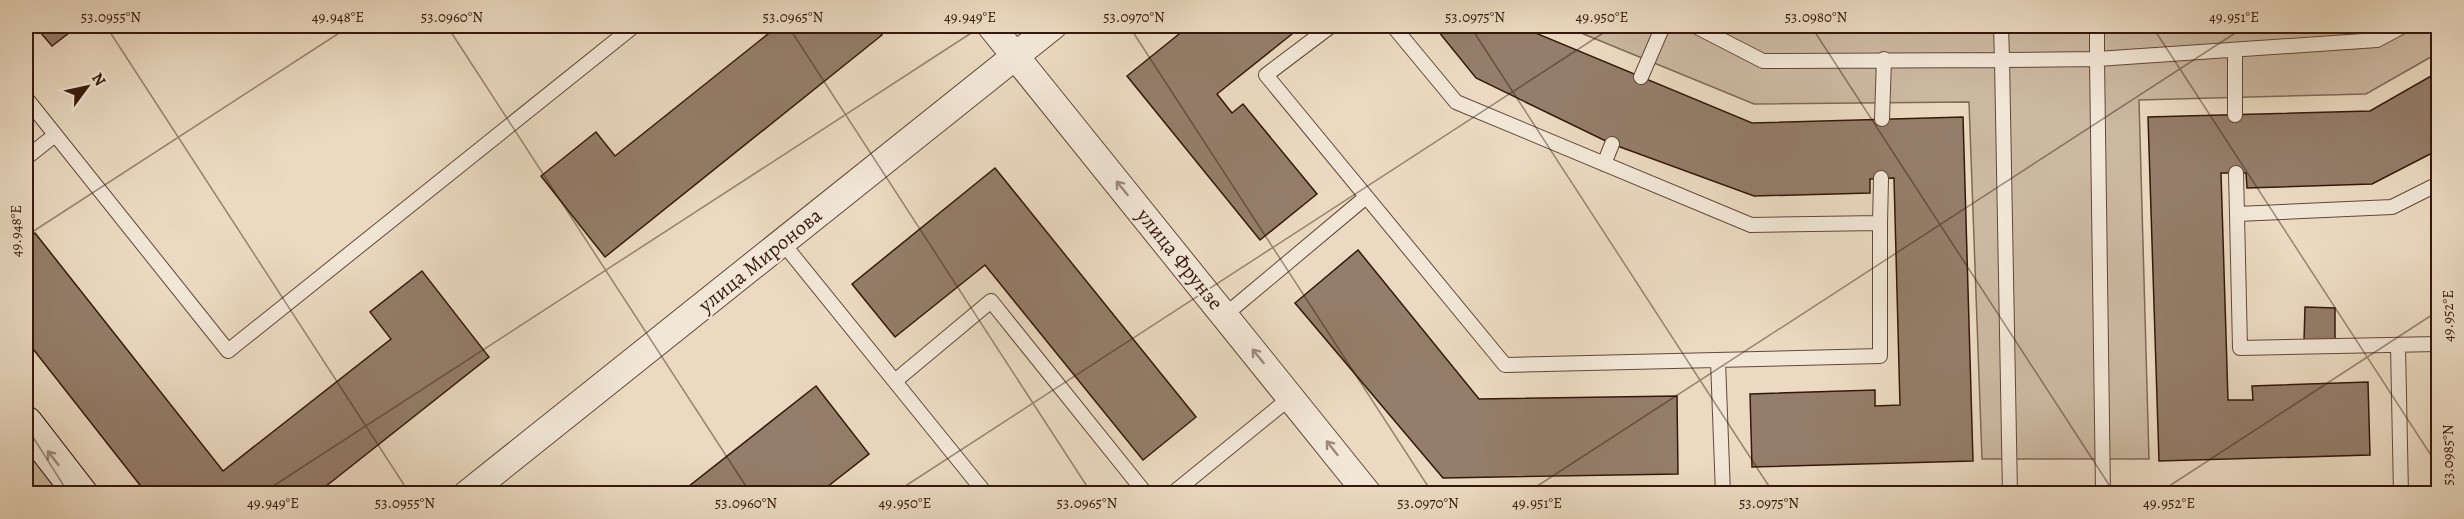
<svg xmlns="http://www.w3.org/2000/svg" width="2464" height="519" font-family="Alegreya,serif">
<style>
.green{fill:#ccb9a2;stroke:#806857;stroke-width:1.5}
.building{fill:#947d6a;stroke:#35180c;stroke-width:1.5}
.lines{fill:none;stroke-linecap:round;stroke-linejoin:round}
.lane-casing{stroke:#624839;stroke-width:16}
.street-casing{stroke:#624839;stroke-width:29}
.secondary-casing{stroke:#35180c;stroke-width:35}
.lane{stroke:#f2e7d7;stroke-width:14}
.street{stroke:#f2e7d7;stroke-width:27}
.secondary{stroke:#f2e7d7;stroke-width:33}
.oneway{stroke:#9d8a7c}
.ticks{fill:none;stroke:#35180c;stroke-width:1.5;stroke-opacity:0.45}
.labels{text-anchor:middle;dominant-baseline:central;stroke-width:4.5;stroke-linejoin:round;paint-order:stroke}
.street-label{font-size:21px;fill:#35180c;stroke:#f2e7d7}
.neatline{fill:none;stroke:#35180c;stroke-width:2}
.ticks-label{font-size:15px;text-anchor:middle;fill:#35180c}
</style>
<rect width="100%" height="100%" fill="#ebdac1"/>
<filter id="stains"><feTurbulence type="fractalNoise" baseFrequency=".00333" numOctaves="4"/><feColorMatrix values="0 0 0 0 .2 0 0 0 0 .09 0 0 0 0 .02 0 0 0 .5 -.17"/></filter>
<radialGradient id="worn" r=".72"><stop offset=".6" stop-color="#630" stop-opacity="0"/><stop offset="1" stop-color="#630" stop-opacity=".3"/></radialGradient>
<path class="green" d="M1564,26H2438V53L2366,94L2139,100L2149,459H1982L1969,102L1754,104Z
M26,441L67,493H26Z"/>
<path class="building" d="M35,26H78L52,46Z
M778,26H875L882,35L605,257L541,176L596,132L615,156Z
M1189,26H1302L1217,94L1232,113L1243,104L1317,194L1260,240L1127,76Z
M1434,26H1528L1533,32L1752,123L1963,117L1973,461L1752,467L1750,394L1875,390V406L1900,405L1894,178L1870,179V193L1754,196L1612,144L1476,78Z
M2438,72V150L2372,184L2247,188L2246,173H2221L2228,400H2253L2252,386L2368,382L2370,455L2159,461L2148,117L2370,111Z
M995,168L1196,417L1143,460L985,265L895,337L852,284Z
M35,233L223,471L391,339L370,312L422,271L489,357L316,494H147L26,340V241Z
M1358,250L1479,399L1677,396L1678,474L1443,478L1295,303Z
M2305,307L2335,308V341H2304Z
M816,386L869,454L818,494H679Z"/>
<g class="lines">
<g class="lane-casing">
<path id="lane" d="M1331,26L1266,75L1505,365L1880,356V223L1751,225L1456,102L1393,26
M1695,26L1763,61L2002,60L2010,494
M2001,26L2002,60L2097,59V26
M2235,51V115
M1641,77L1663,26
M26,98L228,351L634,26
M1882,119L1884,59
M26,158L55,135
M1604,164L1612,144
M2236,173L2237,214
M2438,184L2392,207L2237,214L2240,348L2438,344
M1880,223L1881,178
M782,242L986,494
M1225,315L1366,197
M2398,346L2401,494
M1718,361L1723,494
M895,381L991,301L1146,494
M1172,494L1291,397
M2103,494L2097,59L2377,40L2403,26"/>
</g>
<g class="street-casing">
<path id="street" d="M991,26L1368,494
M467,494L1053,26"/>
</g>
<g class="secondary-casing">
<path id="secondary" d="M26,423L81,494"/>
</g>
<use href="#lane" class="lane"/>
<use href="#street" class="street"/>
<use href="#secondary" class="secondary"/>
</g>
<defs><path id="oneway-shaft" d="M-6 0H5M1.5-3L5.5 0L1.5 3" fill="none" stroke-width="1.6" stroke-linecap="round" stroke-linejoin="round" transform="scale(1.5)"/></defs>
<g class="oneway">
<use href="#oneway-shaft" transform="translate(1122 188) rotate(-129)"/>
<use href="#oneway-shaft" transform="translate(1258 356) rotate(-129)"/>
<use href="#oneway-shaft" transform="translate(1332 448) rotate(-128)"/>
<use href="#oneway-shaft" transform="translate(53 458) rotate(-128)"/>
</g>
<path class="ticks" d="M106,26L410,494M447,26L751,494M788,26L1092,494M1129,26L1433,494M1470,26L1774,494M1811,26L2115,494M2152,26L2438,466M26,236L350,26M26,426L69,494M261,494L982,26M893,494L1614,26M1525,494L2246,26M2157,494L2438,311"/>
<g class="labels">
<g class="street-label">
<text transform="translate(1180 259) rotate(51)">улица Фрунзе</text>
<text transform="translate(760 260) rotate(-39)">улица Миронова</text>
</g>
</g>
<rect width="2464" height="519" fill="none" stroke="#ebdac1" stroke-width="66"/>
<g transform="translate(87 87) rotate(57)" stroke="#f2e7d7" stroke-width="4.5" paint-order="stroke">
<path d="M0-4.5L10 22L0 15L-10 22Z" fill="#35180c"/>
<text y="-9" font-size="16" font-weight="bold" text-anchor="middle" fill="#35180c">N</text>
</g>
<rect x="33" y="33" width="2398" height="453" class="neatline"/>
<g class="ticks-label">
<text x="111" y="22">53.0955°N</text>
<text x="338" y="22">49.948°E</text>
<text x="452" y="22">53.0960°N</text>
<text x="793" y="22">53.0965°N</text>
<text x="970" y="22">49.949°E</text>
<text x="1134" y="22">53.0970°N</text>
<text x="1475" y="22">53.0975°N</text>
<text x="1602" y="22">49.950°E</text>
<text x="1816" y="22">53.0980°N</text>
<text x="2234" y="22">49.951°E</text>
<text transform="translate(16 231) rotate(-90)" y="5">49.948°E</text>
<text transform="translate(2448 316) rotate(-90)" y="5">49.952°E</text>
<text transform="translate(2448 455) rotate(-90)" y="5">53.0985°N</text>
<text x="273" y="508">49.949°E</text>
<text x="405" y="508">53.0955°N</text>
<text x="746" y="508">53.0960°N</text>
<text x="905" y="508">49.950°E</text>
<text x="1087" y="508">53.0965°N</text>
<text x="1428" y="508">53.0970°N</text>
<text x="1537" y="508">49.951°E</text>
<text x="1769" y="508">53.0975°N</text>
<text x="2169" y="508">49.952°E</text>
</g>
<rect width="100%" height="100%" filter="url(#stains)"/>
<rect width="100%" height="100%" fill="url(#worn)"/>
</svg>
